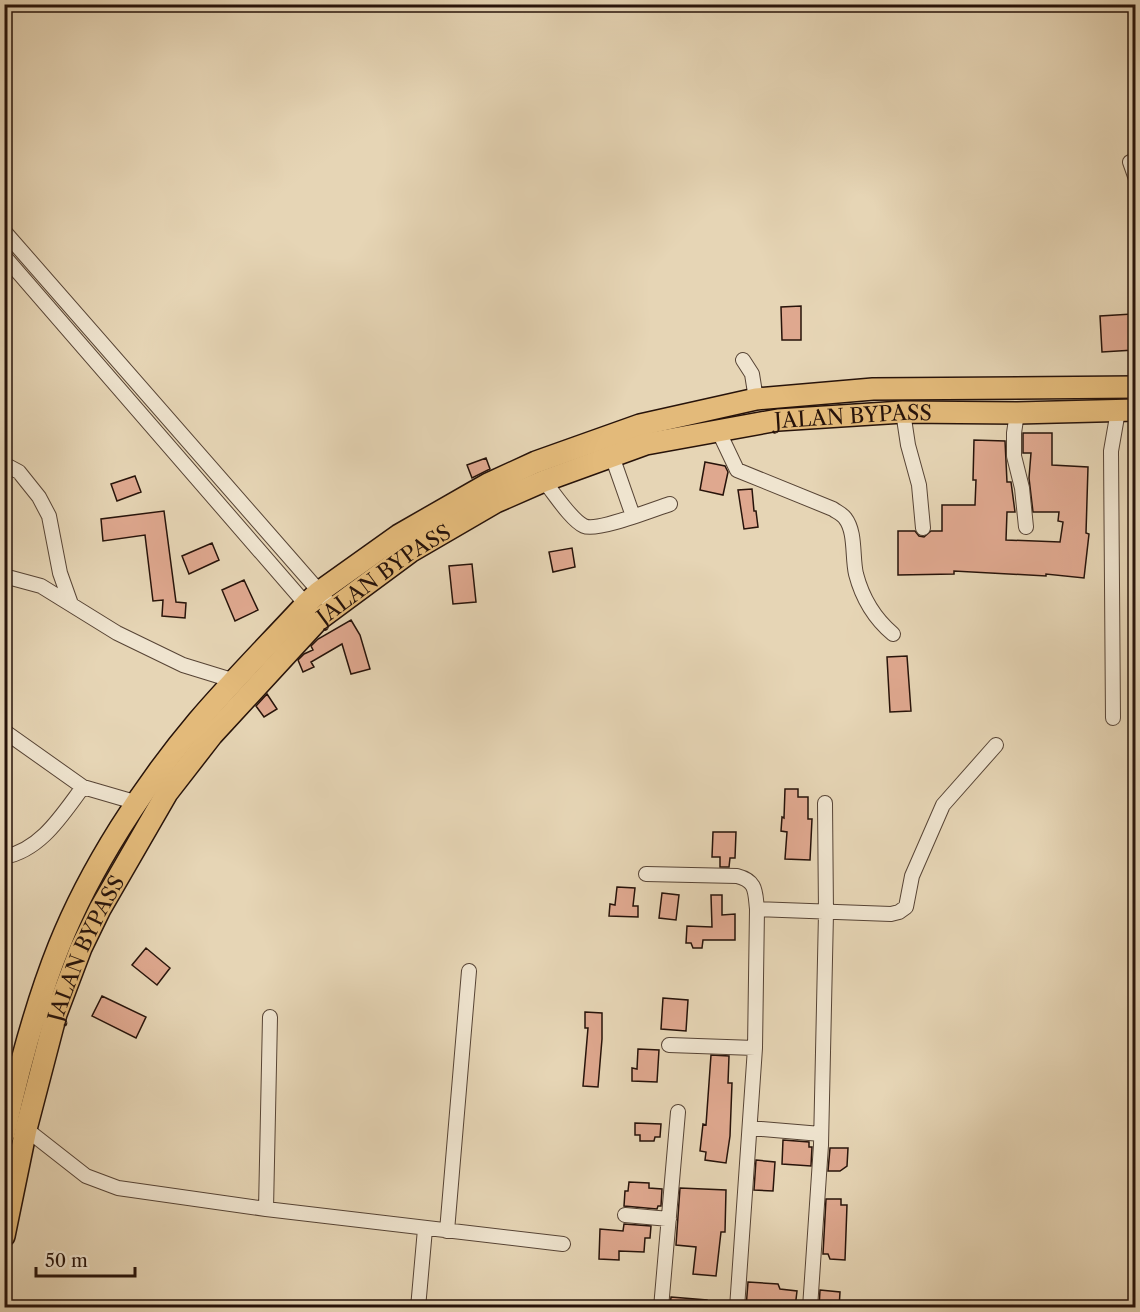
<svg xmlns="http://www.w3.org/2000/svg" width="1140" height="1312" font-family="'Libre Caslon Text',serif">
<style>
.building{fill:#dfa88f;stroke:#27130a;stroke-width:1.5}
.lines{fill:none;stroke-linecap:round;stroke-linejoin:round}
.minor-casing{stroke:#574435;stroke-width:16}
.highway-casing{stroke:#27130a;stroke-width:24}
.minor{stroke:#efe4cf;stroke-width:14}
.highway{stroke:#e3ba7a;stroke-width:21}
.labels{text-anchor:middle;dominant-baseline:central;stroke-width:4.5;stroke-linejoin:round;paint-order:stroke}
.street-label{font-size:21px;fill:#27130a;stroke:#efe4cf}
</style>
<rect width="100%" height="100%" fill="#e6d5b5"/>
<filter id="stains"><feTurbulence type="fractalNoise" baseFrequency=".00333" numOctaves="4"/><feColorMatrix values="0 0 0 0 .2 0 0 0 0 .09 0 0 0 0 .02 0 0 0 .5 -.17"/></filter>
<radialGradient id="worn" r=".72"><stop offset=".6" stop-color="#630" stop-opacity="0"/><stop offset="1" stop-color="#630" stop-opacity=".3"/></radialGradient>
<path class="building" d="M801,306V340H782L781,307Z
M1132,314L1134,350L1102,352L1100,316Z
M1023,433H1052V465L1088,467L1086,533L1089,534L1084,578L1046,574V576L954,571V574L898,575V531H915L919,536L924,537L931,531H942V505H975L976,480H973L974,440L1005,441L1007,482H1011L1015,512H1007L1006,540L1060,542L1063,522L1058,521L1059,512H1033L1029,478L1031,453H1023Z
M486,458L490,469L472,478L467,465Z
M705,462L725,466L728,472L723,495L700,490Z
M135,476L141,492L117,501L111,484Z
M752,489L754,511H756L758,527L744,529L738,490Z
M164,511L176,602L186,603L185,618L162,616L163,600L153,601L145,535L103,541L101,519Z
M212,543L219,560L189,574L182,556Z
M572,548L575,567L553,572L549,552Z
M472,564L476,602L453,604L449,566Z
M244,580L258,610L235,621L222,590Z
M351,620L360,635L370,669L351,674L342,644L311,662L314,667L303,672L298,660L304,654L313,650L311,646L318,639Z
M907,656L911,711L890,712L887,657Z
M267,694L277,709L264,717L256,706Z
M785,789H798V797H808V819H812L810,860L785,859L787,832L781,831L782,817L784,818Z
M713,832H736L735,858H730L729,867H720V857H712Z
M617,887L635,888L633,906H638V917L609,916L610,904L615,905Z
M662,893L679,895L676,920L659,918Z
M711,895H722V915L735,914V940H703L702,948H693L691,943H686L687,926L712,927Z
M146,948L170,968L157,985L132,965Z
M102,996L146,1017L136,1038L92,1016Z
M663,998L688,1000L686,1031L661,1029Z
M585,1012L602,1013V1039L598,1087L583,1086L588,1028H585Z
M638,1049L659,1050L657,1082L632,1081V1068L637,1069Z
M711,1055L729,1056L728,1083H732L730,1136L726,1163L705,1160L706,1152L700,1151L703,1124L706,1125Z
M635,1123L661,1124L660,1137H655L654,1141H640V1135H635Z
M783,1140L809,1142V1147H812L811,1166L782,1164Z
M830,1148H848L847,1166L840,1171H828Z
M756,1160L775,1162L773,1191L754,1190Z
M629,1182L649,1183V1188L662,1189L661,1206H658L657,1209L624,1206L625,1191H628Z
M680,1188L726,1190L725,1232H721L716,1276L693,1274L696,1247L676,1245Z
M826,1199H841V1205H847L845,1260L830,1259L828,1254H823Z
M624,1224L651,1226L650,1238H645L644,1252L619,1251V1260L599,1259L600,1229L623,1231Z
M748,1282L778,1284L780,1289L797,1291L795,1308H746Z
M820,1290L840,1292L839,1308H819Z
M671,1297L707,1300V1308H670Z"/>
<g class="lines">
<g class="minor-casing">
<path id="minor" d="M1130,162L1136,179
M4,231L325,598
M4,256L310,609
M743,360L752,374L756,399
M903,412L908,445L919,485L923,528
M1017,413L1014,433V456L1022,488L1026,527
M718,430L737,470L833,509C837,512 842,514 845,518C856,532 852,557 856,574C862,597 874,618 893,634
M612,456L633,516
M4,464L19,472L39,497L49,516L60,573L71,604
M544,481C554,493 571,520 584,526C597,532 654,509 670,504
M4,576L41,586L117,633L183,665L235,681
M1113,718L1111,451L1118,411
M4,731L83,787L138,803
M4,857C41,850 62,815 83,787
M646,874L737,876C757,881 755,892 757,909
M669,1045L755,1048
M750,1128L821,1134
M26,1129L86,1176L118,1188L266,1209L563,1244
M266,1209L270,1017
M625,1215L669,1219
M447,1231L469,971
M418,1308L425,1229
M661,1308L678,1112
M737,1308L755,1048L757,909L891,914L899,912L906,907L912,876L943,805L996,745
M810,1308L821,1145L826,913L825,803"/>
</g>
<g class="highway-casing">
<g id="highway">
<path d="M4,1134C18,1071 35,1006 59,946C90,868 144,785 198,721C232,681 270,643 306,604L319,592L399,535L488,484L536,462L640,425L756,399L873,389L1136,387"/>
<path id="s1" d="M4,1236L26,1129L56,1014L81,948L100,909L167,793L212,735L318,620L410,552L496,502L544,481L646,444L778,420L903,412L1017,413L1136,410"/>
</g>
</g>
<use href="#minor" class="minor"/>
<use href="#highway" class="highway"/>
</g>
<g class="labels">
<g class="street-label">
<text stroke="none"><textPath href="#s1" startOffset="1290">JALAN BYPASS</textPath></text>
<text stroke="none"><textPath href="#s1" startOffset="786">JALAN BYPASS</textPath></text>
<text stroke="none"><textPath href="#s1" startOffset="300">JALAN BYPASS</textPath></text>
</g>
</g>
<rect width="1140" height="1312" fill="none" stroke="#e6d5b5" stroke-width="24"/>
<rect x="6" y="6" width="1128" height="1300" fill="none" stroke="#27130a" stroke-width="3"/>
<rect x="12" y="12" width="1116" height="1288" fill="none" stroke="#27130a" stroke-width="1.5"/>
<path d="M36 1267v9h99v-9" fill="none" stroke="#27130a" stroke-width="3"/>
<text x="45" y="1267" font-size="18" fill="#27130a" stroke="#efe4cf" stroke-width="4.5" paint-order="stroke">50 m</text>
<rect width="100%" height="100%" filter="url(#stains)"/>
<rect width="100%" height="100%" fill="url(#worn)"/>
</svg>
